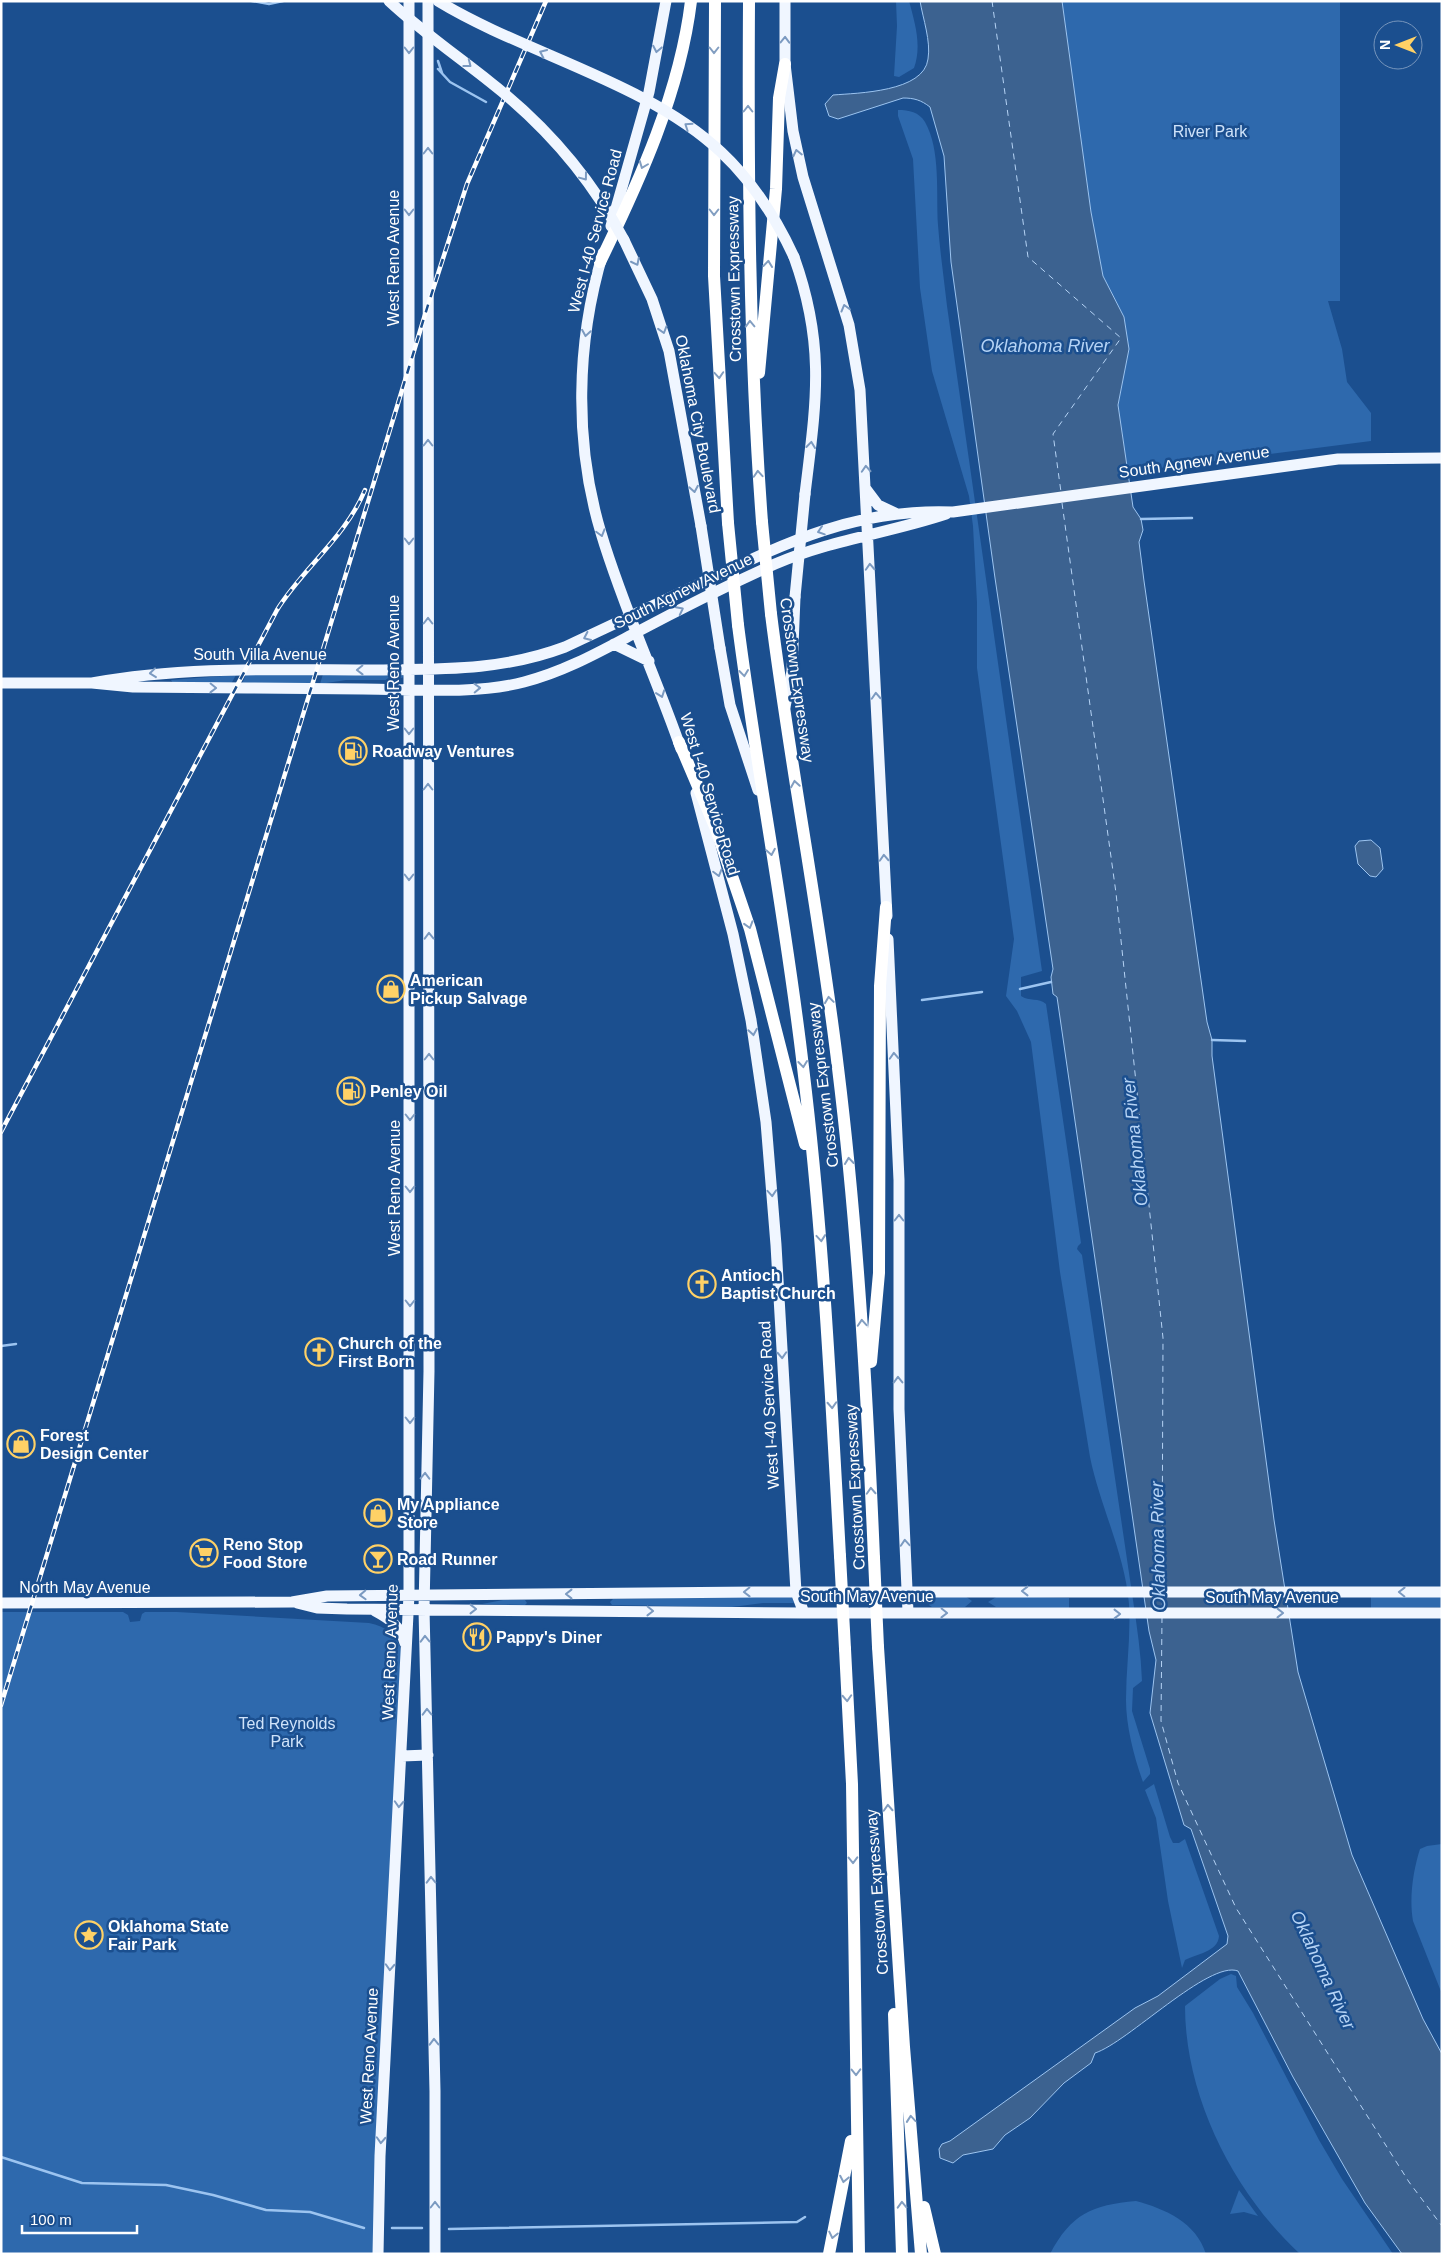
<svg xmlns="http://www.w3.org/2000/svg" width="1443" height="2255" font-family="Arial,sans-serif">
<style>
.green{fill:#2e69ad}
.water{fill:#3c6290;stroke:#9cc4f0}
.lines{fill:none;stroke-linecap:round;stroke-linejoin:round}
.stream{stroke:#9cc4f0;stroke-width:2.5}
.ferry{stroke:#b5d3f5;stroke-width:1;stroke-dasharray:6 5;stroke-linecap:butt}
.major{stroke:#f0f6ff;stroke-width:11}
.highway{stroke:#fff;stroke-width:12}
.rail-casing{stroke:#fff;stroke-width:4.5}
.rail{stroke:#1b4f8f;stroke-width:2.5;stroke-dasharray:8;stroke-linecap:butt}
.major-bridge{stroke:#f0f6ff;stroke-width:11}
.highway-bridge{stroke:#fff;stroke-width:12}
.oneway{stroke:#7b9ac1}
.oneway2{stroke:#829ec1}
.labels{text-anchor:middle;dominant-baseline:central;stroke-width:5;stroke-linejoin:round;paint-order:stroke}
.park-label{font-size:16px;fill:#cfe3fa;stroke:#1b4f8f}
.street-label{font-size:16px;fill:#fff;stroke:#1b4f8f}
.poi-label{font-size:16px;font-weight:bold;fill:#fff;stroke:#1b4f8f;text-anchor:start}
.water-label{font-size:18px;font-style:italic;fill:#b5d3f5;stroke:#1b4f8f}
</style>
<rect width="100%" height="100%" fill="#1b4f8f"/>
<path class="green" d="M896,1H909C915,23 922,46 914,68L899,77L894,76L897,26Z
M1062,1H1340V301H1328L1342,349L1347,382L1371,413V441L1128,472L1118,405L1129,349L1124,317L1103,276L1091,212Z
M898,110C909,110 919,112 925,122C941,150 936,194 938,225C940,252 944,279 947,306L1042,971L1021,977V996C1029,1002 1039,997 1046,1004L1081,1243L1078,1246L1077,1249L1082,1255L1133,1600C1137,1627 1141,1654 1142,1681L1133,1688L1132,1711L1150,1769V1774L1143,1782C1134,1757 1126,1726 1126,1700C1126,1668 1131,1636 1129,1604C1125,1554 1100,1506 1090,1457L1060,1272L1031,1042L1017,1011L1006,996L1014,939L977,668V603L973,526L969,496L932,371L920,288L913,159L898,116Z
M246,674H313L310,684H242Z
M323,674L401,675L404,677L395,680H346L320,684Z
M236,675L231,684L173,683L171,680Z
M792,1596L794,1603H763L732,1607L612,1605L610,1602L613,1599Z
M931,1596H965L972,1601L965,1607H932L929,1605Z
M998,1596L1069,1598V1608L996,1607L988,1602Z
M1371,1597H1442V1607L1371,1608Z
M503,1600H525L527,1603L525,1605L482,1604Z
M1,1612H123L128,1615L130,1622L140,1621L142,1614L145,1612H177L369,1623C386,1626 396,1635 402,1651L373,2254H1Z
M1154,1784L1170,1837L1173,1843H1179L1185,1839L1219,1936C1218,1952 1196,1954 1185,1960L1182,1968L1168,1901L1156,1818L1145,1790Z
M1442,1844V1994L1413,1921C1409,1898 1413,1871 1420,1849L1427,1846Z
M1231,1974L1236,1976L1237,1987L1253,2013L1319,2140L1342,2179L1393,2254H1300C1234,2193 1185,2097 1185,2006L1220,1979Z
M1239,2190L1258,2216L1244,2212L1230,2214Z
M1136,2201C1165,2209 1196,2222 1206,2254H1050C1071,2214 1092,2205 1136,2201Z"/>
<path class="water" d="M920,1H1062L1091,212L1103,276L1124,317L1129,349L1118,405L1133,507L1141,519L1143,530L1139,542L1144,581L1207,1022L1212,1040V1056L1274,1520L1298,1672L1352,1855L1423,2019L1442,2054V2254H1402L1365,2203L1293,2077L1238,1971C1209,1960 1127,2043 1095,2053L1091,2063L1064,2083L1030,2118L1005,2135L993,2149L963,2155L953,2163L940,2158L939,2149L942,2144L950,2141L1135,2008L1158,1996L1227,1944L1228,1936L1191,1829L1184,1825L1150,1713L1156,1660L1149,1631L1057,997L1053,994L1051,977L1053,969L995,578L951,262L944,156L930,107C921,100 914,98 903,98L838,119L829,116L825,104L833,95C858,93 924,92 928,59C931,41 923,19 920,1Z
M1371,840L1380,848L1383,869L1376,877L1370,876L1358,864L1355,846L1359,841Z"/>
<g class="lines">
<path class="stream" d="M252,1L269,4L283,1
M438,61L442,73
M438,69L450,82L486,102
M1141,519L1192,518
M1020,989L1051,982
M922,1000L982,992
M1212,1040L1245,1041
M1,1346L16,1344
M1,2157L82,2183L166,2185L213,2195L266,2210L310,2212L364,2228
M392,2228H422
M449,2229L797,2222L805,2217"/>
<path class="ferry" d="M992,1L1028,257L1121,338L1053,434L1061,492
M1062,503L1116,893L1163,1338L1162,1588
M1162,1608V1597
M1162,1617L1161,1721L1178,1783L1236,1908L1409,2182L1442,2226"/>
<path class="major" d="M428,1L429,1371L424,1609L435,2091V2254
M785,1V64L793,131L803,177L849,325L860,390L887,916
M611,226L649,92L666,1
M624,240L652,299L669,351L701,526
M603,253C576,343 574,443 601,533C623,607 656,677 681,749
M794,257C826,346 816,403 805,494
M866,489L878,505L895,513
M614,644L649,661
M720,648L730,705L758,790
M1,683H92L133,687C210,688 286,688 363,689C414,689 475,695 524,682C564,672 601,651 637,632C682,608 728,585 775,564C830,540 889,533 946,514
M92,683C185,666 280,670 375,670C442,669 501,671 565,647C610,626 655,605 699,584C785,543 855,508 953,512L1338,459L1442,458
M785,707L792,671L795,597
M696,793L733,934L751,1020L766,1122L776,1245L796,1592L804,1613
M888,939L899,1180V1409L908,1612
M1,1603L292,1602L327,1596L755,1592H1442
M297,1603L317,1608L347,1609L804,1613H1442
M375,1611C390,1619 400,1626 405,1643
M402,1756L428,1755
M378,2254L380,2156L409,1595V1"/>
<path class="highway" d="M715,1L714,276L728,523
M749,1C748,176 749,348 762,522
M600,262C640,180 680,92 691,1
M759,373L776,189L779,98L785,64
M771,614C790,766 820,916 838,1068C858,1230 867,1394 874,1558
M738,625C757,773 786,919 803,1067C823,1230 831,1393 840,1556
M679,742L716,829L750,929L805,1144
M871,1362L879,1273L880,986L886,907
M878,1647L904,2047L921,2254
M845,1649L852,1784L859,2254
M894,2014L902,2254
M924,2207L935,2254
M829,2254L851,2141"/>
<g class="rail-casing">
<path id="rail" d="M1,1132L277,610C303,568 345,538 365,490
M1,1705L428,305L467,184L546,1"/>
</g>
<use href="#rail" class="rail"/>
<path class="major-bridge" d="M389,1C420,30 456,55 490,82C545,125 591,178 624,240
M438,1C525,54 647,82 721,152C753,182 776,218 794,257
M701,526L720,648
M795,597L805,494"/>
<path class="highway-bridge" d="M762,522L771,614
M728,523L738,625
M840,1556L845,1649
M874,1558L878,1647"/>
</g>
<defs><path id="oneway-chevron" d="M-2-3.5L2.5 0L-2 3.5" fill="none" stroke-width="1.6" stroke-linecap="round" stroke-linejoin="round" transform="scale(1.25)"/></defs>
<g class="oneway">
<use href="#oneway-chevron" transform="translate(785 40) rotate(-89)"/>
<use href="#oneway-chevron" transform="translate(657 49) rotate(101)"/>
<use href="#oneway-chevron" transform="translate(409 50) rotate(90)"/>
<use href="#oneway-chevron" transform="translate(543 53) rotate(-155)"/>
<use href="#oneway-chevron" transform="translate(468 64) rotate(38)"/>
<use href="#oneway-chevron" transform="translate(688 126) rotate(-146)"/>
<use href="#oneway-chevron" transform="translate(428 151) rotate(-90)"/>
<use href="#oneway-chevron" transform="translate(797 153) rotate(-103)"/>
<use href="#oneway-chevron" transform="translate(584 177) rotate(53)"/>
<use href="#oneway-chevron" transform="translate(409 212) rotate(90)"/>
<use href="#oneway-chevron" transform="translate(636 262) rotate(63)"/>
<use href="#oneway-chevron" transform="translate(845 308) rotate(-105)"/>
<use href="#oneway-chevron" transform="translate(663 330) rotate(73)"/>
<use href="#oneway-chevron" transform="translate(586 333) rotate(99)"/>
<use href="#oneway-chevron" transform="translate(428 443) rotate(-90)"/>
<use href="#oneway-chevron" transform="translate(811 445) rotate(-83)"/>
<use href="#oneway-chevron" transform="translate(866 469) rotate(-93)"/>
<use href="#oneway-chevron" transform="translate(694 489) rotate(80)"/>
<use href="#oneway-chevron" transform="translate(821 531) rotate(162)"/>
<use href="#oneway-chevron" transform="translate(601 533) rotate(74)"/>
<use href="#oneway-chevron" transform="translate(409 541) rotate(90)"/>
<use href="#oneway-chevron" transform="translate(870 567) rotate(-93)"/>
<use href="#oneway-chevron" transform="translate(680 610) rotate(-27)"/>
<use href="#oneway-chevron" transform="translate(428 621) rotate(-90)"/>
<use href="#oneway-chevron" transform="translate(587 637) rotate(155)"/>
<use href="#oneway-chevron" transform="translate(360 670) rotate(179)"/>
<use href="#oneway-chevron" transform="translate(153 673) rotate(174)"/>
<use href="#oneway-chevron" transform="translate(213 688) rotate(1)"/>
<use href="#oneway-chevron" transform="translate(477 688) rotate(-2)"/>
<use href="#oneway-chevron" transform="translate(661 694) rotate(70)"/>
<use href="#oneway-chevron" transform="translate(876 696) rotate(-93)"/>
<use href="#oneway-chevron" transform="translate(409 731) rotate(90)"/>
<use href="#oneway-chevron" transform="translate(428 787) rotate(-90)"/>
<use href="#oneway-chevron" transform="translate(884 858) rotate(-93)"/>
<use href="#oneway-chevron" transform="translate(718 873) rotate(75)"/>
<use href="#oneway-chevron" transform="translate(409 877) rotate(90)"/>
<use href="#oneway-chevron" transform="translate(429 936) rotate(-91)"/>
<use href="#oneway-chevron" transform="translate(753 1032) rotate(81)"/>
<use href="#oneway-chevron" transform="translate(894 1056) rotate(-93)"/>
<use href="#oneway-chevron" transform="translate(429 1057) rotate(-90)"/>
<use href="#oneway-chevron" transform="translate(410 1117) rotate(90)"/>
<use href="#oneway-chevron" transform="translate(410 1189) rotate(90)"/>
<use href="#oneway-chevron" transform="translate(772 1193) rotate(86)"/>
<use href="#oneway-chevron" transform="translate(899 1218) rotate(-90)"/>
<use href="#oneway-chevron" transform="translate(410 1303) rotate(90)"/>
<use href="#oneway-chevron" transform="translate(782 1355) rotate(87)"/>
<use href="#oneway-chevron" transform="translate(898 1380) rotate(-91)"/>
<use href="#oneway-chevron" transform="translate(410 1420) rotate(90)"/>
<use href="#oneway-chevron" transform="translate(425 1476) rotate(-89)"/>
<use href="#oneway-chevron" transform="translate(905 1543) rotate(-94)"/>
<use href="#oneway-chevron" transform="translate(1025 1591) rotate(180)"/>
<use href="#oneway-chevron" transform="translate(747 1592) rotate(179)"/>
<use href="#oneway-chevron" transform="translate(1402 1592) rotate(-179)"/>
<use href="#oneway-chevron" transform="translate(569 1594) rotate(180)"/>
<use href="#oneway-chevron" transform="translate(363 1595) rotate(178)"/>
<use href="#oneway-chevron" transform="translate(473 1609)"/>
<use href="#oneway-chevron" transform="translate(650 1611) rotate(1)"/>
<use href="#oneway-chevron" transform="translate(944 1613) rotate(1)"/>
<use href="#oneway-chevron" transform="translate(1280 1613)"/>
<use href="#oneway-chevron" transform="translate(1117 1614)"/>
<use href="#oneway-chevron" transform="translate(425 1639) rotate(-91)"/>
<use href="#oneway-chevron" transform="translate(427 1712) rotate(-91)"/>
<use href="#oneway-chevron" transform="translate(399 1804) rotate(93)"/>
<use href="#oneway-chevron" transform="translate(431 1880) rotate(-91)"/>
<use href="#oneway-chevron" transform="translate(390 1967) rotate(93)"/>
<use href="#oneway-chevron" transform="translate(434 2042) rotate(-91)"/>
<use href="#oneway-chevron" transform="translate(381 2140) rotate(93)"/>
<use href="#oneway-chevron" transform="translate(435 2205) rotate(-90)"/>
</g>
<g class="oneway2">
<use href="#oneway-chevron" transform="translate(714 50) rotate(90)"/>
<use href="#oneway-chevron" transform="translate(748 109) rotate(-90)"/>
<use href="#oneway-chevron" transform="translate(643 165) rotate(111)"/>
<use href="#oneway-chevron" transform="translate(714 212) rotate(90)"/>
<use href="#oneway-chevron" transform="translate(768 264) rotate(-84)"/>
<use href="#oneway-chevron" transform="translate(750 324) rotate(-92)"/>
<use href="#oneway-chevron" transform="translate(719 375) rotate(86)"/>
<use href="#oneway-chevron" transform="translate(758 474) rotate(-94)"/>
<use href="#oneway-chevron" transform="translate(744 673) rotate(83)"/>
<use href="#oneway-chevron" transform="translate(795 784) rotate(-99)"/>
<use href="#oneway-chevron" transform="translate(771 852) rotate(80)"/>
<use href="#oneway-chevron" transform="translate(749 925) rotate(73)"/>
<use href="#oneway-chevron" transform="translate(829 1000) rotate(-98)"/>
<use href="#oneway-chevron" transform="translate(803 1064) rotate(83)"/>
<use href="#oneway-chevron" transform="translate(849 1161) rotate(-96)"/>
<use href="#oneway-chevron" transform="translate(821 1238) rotate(85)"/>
<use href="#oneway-chevron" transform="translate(862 1323) rotate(-94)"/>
<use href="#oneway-chevron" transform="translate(832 1405) rotate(87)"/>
<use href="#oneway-chevron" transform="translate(871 1491) rotate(-93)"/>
<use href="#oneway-chevron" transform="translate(847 1698) rotate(87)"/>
<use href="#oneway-chevron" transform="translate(888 1808) rotate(-93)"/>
<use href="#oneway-chevron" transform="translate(853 1860) rotate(89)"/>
<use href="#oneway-chevron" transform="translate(856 2072) rotate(89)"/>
<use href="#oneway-chevron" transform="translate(911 2119) rotate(-95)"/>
<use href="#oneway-chevron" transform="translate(844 2179) rotate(101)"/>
<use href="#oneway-chevron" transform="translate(902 2205) rotate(-92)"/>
<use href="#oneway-chevron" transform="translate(833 2235) rotate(102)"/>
</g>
<defs>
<g id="fuel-ring" transform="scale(1.4375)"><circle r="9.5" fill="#1b4f8f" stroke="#ffd166" stroke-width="1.5"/><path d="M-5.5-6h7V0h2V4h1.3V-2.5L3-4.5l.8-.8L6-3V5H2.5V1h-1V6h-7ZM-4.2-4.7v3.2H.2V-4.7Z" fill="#ffd166"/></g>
<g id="shop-ring" transform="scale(1.4375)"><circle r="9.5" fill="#1b4f8f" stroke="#ffd166" stroke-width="1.5"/><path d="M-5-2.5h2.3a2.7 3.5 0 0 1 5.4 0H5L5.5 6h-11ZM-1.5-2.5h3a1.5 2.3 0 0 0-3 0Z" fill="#ffd166"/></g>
<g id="church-ring" transform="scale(1.4375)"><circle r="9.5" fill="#1b4f8f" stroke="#ffd166" stroke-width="1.5"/><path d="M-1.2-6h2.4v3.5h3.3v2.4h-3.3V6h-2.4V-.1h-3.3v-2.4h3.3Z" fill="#ffd166"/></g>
<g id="supermarket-ring" transform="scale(1.4375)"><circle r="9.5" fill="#1b4f8f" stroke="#ffd166" stroke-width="1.5"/><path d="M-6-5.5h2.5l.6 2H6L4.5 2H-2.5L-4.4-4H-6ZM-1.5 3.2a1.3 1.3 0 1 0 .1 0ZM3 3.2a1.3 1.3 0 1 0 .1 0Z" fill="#ffd166"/></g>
<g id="bar-ring" transform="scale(1.4375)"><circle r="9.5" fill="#1b4f8f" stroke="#ffd166" stroke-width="1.5"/><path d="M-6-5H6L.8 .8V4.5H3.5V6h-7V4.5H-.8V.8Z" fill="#ffd166"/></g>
<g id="restaurant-ring" transform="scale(1.4375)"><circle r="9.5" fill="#1b4f8f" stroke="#ffd166" stroke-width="1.5"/><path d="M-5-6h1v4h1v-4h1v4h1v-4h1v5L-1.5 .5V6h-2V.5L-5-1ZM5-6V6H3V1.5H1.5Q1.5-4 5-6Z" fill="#ffd166"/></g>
<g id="sight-ring" transform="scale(1.4375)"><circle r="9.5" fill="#1b4f8f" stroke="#ffd166" stroke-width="1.5"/><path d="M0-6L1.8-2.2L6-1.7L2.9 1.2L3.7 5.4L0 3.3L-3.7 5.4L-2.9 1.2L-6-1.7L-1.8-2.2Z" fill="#ffd166"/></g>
</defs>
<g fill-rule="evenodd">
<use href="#fuel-ring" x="353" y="751"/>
<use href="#shop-ring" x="391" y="989"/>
<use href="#fuel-ring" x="351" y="1091"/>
<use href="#church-ring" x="702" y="1284"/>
<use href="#church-ring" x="319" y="1352"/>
<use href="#shop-ring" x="21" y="1444"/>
<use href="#shop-ring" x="378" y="1513"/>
<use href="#supermarket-ring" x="204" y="1553"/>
<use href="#bar-ring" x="378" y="1559"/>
<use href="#restaurant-ring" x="477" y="1637"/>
<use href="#sight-ring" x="89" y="1935"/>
</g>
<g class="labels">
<g class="park-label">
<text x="1210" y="131">River Park</text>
<text x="287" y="1723">Ted Reynolds<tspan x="287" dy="18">Park</tspan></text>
</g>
<g class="street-label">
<text transform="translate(595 231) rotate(-75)">West I-40 Service Road</text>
<text transform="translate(393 258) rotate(-90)">West Reno Avenue</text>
<text transform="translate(734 279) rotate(-91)">Crosstown Expressway</text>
<text transform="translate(698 424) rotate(79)">Oklahoma City Boulevard</text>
<text transform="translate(1194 462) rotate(-8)">South Agnew Avenue</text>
<text transform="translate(683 591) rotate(-26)">South Agnew Avenue</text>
<text x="260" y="654">South Villa Avenue</text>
<text transform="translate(393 663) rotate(-90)">West Reno Avenue</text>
<text transform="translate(797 680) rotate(82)">Crosstown Expressway</text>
<text transform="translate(710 794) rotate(73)">West I-40 Service Road</text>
<text transform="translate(823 1085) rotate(-97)">Crosstown Expressway</text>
<text transform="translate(394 1188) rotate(-90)">West Reno Avenue</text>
<text transform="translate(769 1405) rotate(-93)">West I-40 Service Road</text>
<text transform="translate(855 1487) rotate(-93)">Crosstown Expressway</text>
<text x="85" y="1587">North May Avenue</text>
<text x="867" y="1596">South May Avenue</text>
<text x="1272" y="1597">South May Avenue</text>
<text transform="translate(390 1652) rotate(-88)">West Reno Avenue</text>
<text transform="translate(877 1892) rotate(-94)">Crosstown Expressway</text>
<text transform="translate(369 2056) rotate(-87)">West Reno Avenue</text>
</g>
<g class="poi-label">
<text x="372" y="751">Roadway Ventures</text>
<text x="410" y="980">American<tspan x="410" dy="18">Pickup Salvage</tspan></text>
<text x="370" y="1091">Penley Oil</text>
<text x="721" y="1275">Antioch<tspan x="721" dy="18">Baptist Church</tspan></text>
<text x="338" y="1343">Church of the<tspan x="338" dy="18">First Born</tspan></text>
<text x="40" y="1435">Forest<tspan x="40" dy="18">Design Center</tspan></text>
<text x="397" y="1504">My Appliance<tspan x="397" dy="18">Store</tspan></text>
<text x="223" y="1544">Reno Stop<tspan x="223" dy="18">Food Store</tspan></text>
<text x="397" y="1559">Road Runner</text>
<text x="496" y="1637">Pappy's Diner</text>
<text x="108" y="1926">Oklahoma State<tspan x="108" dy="18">Fair Park</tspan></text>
</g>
<g class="water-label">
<text x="1045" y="346">Oklahoma River</text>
<text transform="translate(1135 1142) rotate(-96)">Oklahoma River</text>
<text transform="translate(1158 1546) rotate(-91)">Oklahoma River</text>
<text transform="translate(1323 1970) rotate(65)">Oklahoma River</text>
</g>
</g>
<rect width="1443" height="2255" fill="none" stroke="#ffffff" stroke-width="5"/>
<g transform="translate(1398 45) rotate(270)"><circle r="24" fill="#1b4f8f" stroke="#7695bc"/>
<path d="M0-4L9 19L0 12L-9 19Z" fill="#ffd166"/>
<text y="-8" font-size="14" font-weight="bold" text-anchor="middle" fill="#ffffff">N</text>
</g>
<path d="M22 2225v8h115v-8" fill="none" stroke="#ffffff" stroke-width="2.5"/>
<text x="30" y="2225" font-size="15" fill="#ffffff" stroke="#1b4f8f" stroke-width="4" paint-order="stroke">100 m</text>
</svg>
